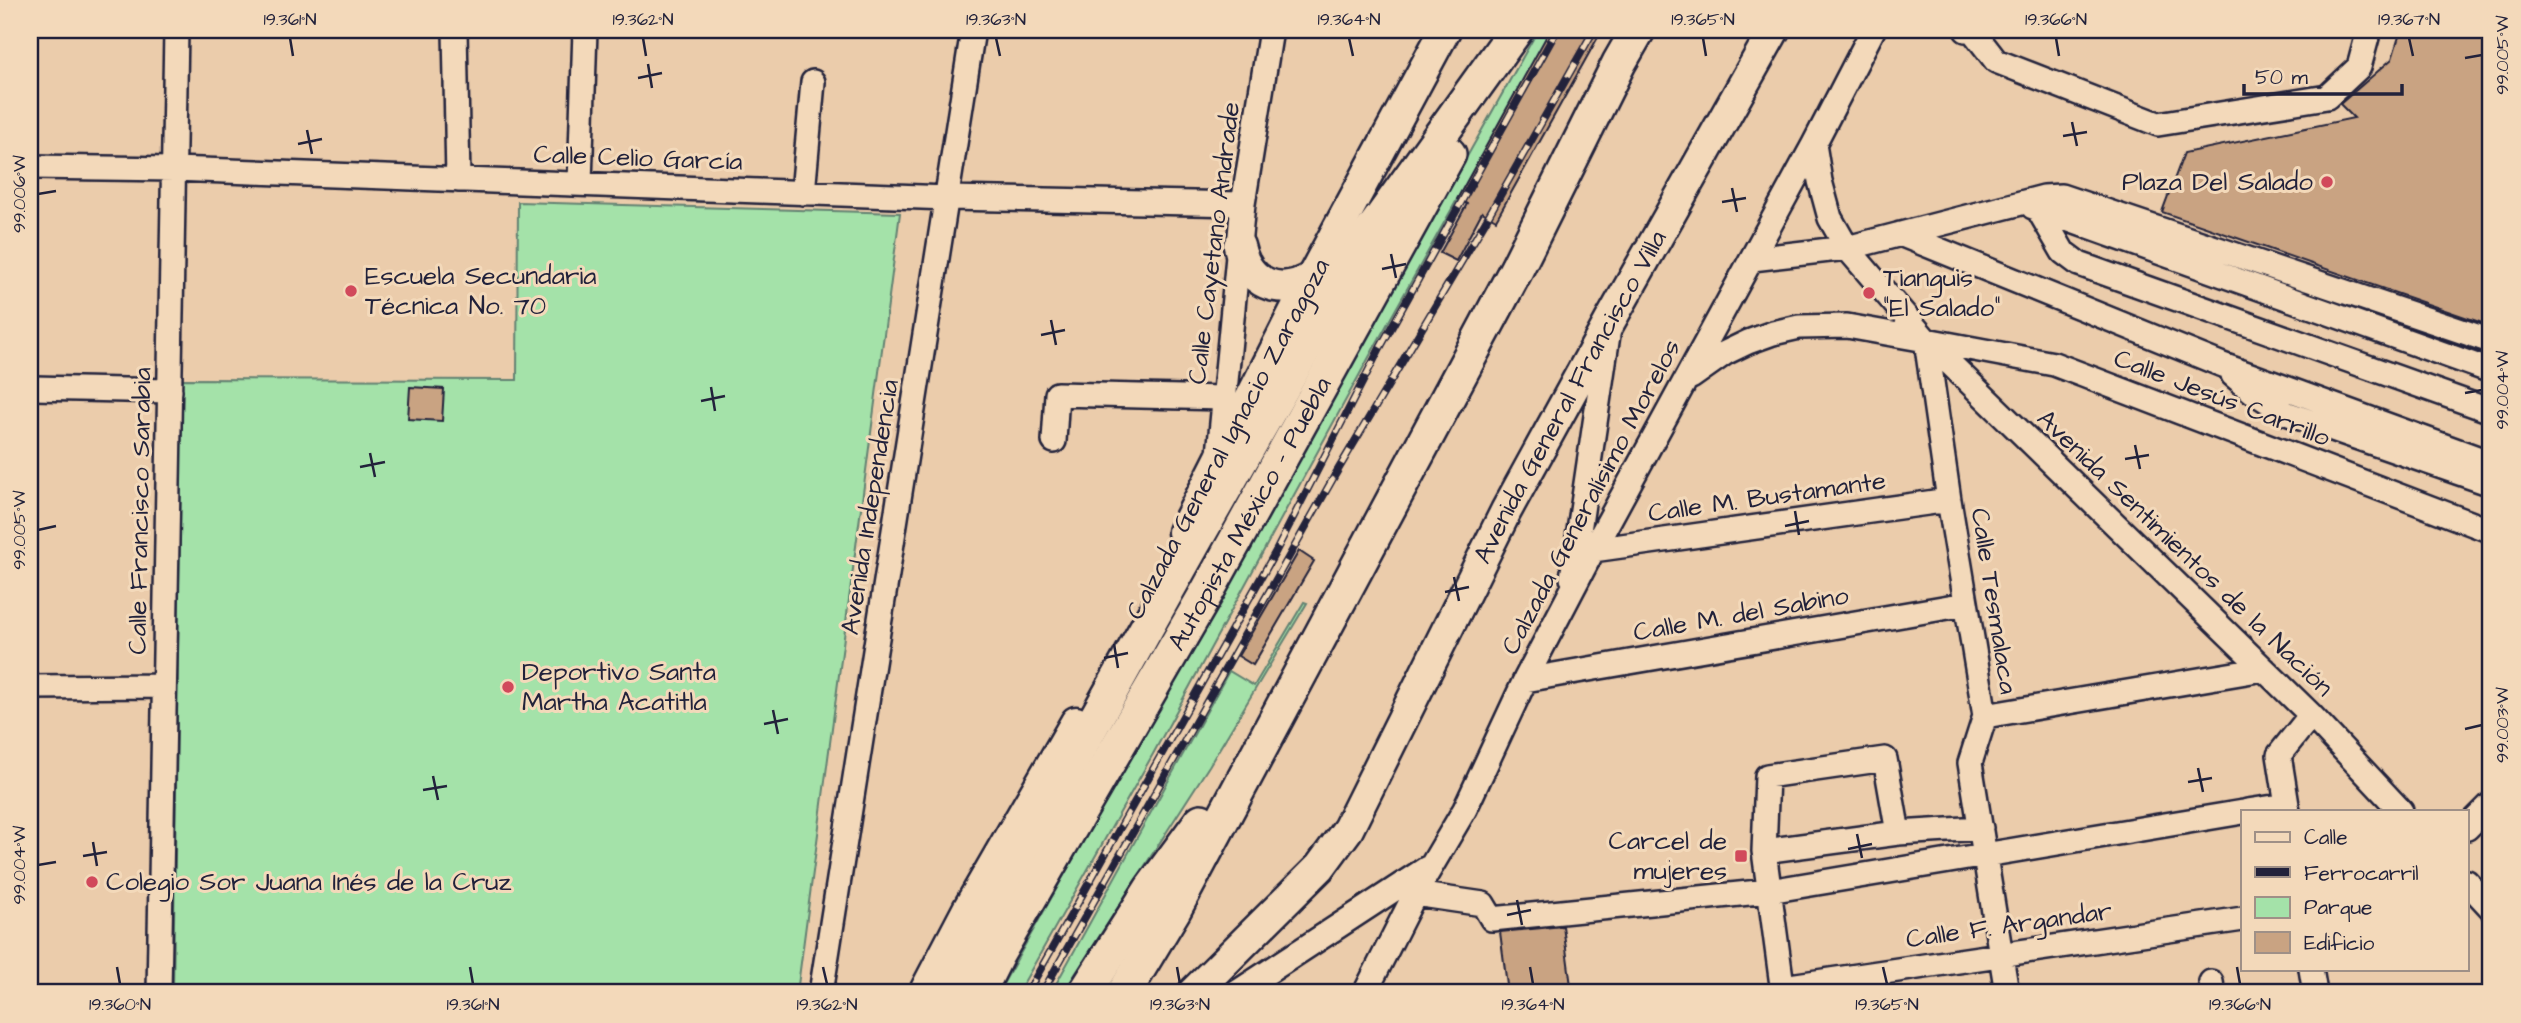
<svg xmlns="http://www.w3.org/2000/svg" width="2521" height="1023" font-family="'Architects Daughter',sans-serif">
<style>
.green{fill:#a4e2a9;stroke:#638272;stroke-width:2}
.building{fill:#c9a382;stroke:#22223b;stroke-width:2}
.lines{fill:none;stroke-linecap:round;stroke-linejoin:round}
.minor-casing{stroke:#22223b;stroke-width:28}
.major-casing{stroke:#22223b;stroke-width:35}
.highway-casing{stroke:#22223b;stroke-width:38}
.minor{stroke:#f3d9ba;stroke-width:23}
.major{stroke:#f3d9ba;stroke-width:30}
.highway{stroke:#f3d9ba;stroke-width:33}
.rail-casing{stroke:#22223b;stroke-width:8}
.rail{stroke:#f3d9ba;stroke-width:5;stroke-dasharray:16;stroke-linecap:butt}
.ticks{fill:none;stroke:#22223b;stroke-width:2.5}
.poi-dot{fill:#d1495b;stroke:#f3d9ba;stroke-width:2.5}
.labels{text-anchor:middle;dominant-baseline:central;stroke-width:6;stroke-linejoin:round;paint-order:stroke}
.street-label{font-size:26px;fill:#22223b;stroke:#f3d9ba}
.poi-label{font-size:26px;fill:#22223b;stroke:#f3d9ba;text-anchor:start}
.neatline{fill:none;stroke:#22223b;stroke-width:2.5}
.ticks-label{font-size:18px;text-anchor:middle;fill:#22223b}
</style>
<rect width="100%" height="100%" fill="#ebccab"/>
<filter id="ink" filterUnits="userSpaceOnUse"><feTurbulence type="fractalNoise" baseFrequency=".0143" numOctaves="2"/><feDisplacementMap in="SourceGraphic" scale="14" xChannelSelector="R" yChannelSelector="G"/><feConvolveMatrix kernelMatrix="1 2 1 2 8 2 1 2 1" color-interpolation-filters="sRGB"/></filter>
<g filter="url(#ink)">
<path class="green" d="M1538,30H1552L1374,348L1153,754L1018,993H998Z
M518,202L900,213L797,993H173L182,379L517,380Z
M1304,602L1307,603L1209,766L1063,993H1051L1229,671L1254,686Z"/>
<path class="building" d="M1550,30H1602L1496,220L1482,212L1456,261L1440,253L1467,204L1457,199Z
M2401,30H2491V326L2162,212L2184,153L2354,118L2340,104L2392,59Z
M410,387L444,389L442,421L408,419Z
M1299,551L1314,561L1253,665L1238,656Z
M1563,926L1572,993H1508L1500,932Z"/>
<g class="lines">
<g class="minor-casing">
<path id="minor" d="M455,30L458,180
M1966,30H1972L1996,61L2158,124L2327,97L2359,67L2369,30
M1814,144L1820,181L1830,218L1847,248L1926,340L2311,715L2401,811
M30,167L174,169L948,198L1243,204
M580,183L585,30
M803,193L813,82
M2033,207L2491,371
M2038,209L2063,252L2079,264L2491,411
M1900,234L2220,364L2491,463
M1752,259L1847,248L2044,197L2061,196L2491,341
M1926,340L1949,500L1985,716L1970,763L2007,993
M2233,375L2252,391L2286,413L2491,484
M1691,377L1725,353L1748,342L1773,333L1799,327L1847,326L1926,340L2054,364L2491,531
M33,388L170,391
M1054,441L1057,394L1223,398
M1219,454L1243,204L1271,30
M1593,550L1949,500
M1572,578L1608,335
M1525,680L1966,604
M30,687L164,686
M1985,716L2264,669
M2247,811L2287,805
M2288,811L2279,755L2311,715
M2467,828L2491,804
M1898,833L1981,828
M1764,851L1898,833L1885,759L1767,776L1764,851L1783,993
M2467,882L2491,908
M1415,894L1483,904L1492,919L1769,891L2243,812
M2311,969L2315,993
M2211,982L2213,993
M1783,987L2243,919
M159,993L176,30
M821,993L973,30
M1236,993L1427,868
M1365,993L1415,894L1465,809L1525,680L1593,550L1814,144L1873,30"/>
</g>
<g class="major-casing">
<g id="major">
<path d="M1239,246C1247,283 1279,298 1312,277"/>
<path d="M1183,532L1312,277L1445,30"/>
<path d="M924,993L968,909L1076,722"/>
<path id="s1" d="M1193,993L1320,867L1348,829L1506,511L1610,321L1774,30"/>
</g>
</g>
<g class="highway-casing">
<g id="highway">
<path d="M946,993L972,940L1199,534L1371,232L1516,30"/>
<path id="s2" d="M978,993L997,955L1207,592L1449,154"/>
<path d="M1085,993L1151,889L1201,821"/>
<path d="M1124,993L1174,910L1517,268L1619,63L1638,30"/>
</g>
</g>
<use href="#minor" class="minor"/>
<use href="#major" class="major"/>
<use href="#highway" class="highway"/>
<g class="rail-casing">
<path id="rail" d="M1027,993L1276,551L1380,348L1557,30
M1042,993L1335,475L1485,222L1594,30"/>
</g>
<use href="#rail" class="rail"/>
</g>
</g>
<path class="ticks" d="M290,38L293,56M643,38L646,56M996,38L1000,56M1349,38L1353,56M1703,38L1706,56M2056,38L2059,56M2409,38L2413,56M2465,58L2482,55M648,64L652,88M638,78L662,73M2072,122L2077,146M307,130L312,154M2063,136L2087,132M298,144L322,139M1732,188L1737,212M38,194L56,191M1722,202L1746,198M1391,254L1396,278M1382,269L1406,264M1051,320L1056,345M1041,335L1065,330M711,387L715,411M2465,393L2482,390M701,401L725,396M2135,445L2140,469M370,453L375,477M2125,459L2149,455M360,467L385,462M1795,511L1799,535M1785,526L1809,521M38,530L56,526M1454,577L1459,601M1445,592L1469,587M1114,644L1118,668M1104,658L1128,653M773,710L778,734M764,724L788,719M2465,729L2482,725M2198,768L2203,792M433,776L438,800M2188,782L2212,778M423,790L447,786M1857,834L1862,858M93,842L97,866M1848,849L1872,844M83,856L107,852M38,865L56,862M1517,900L1522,925M1507,915L1531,910M117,967L120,984M470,967L473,984M823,967L827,984M1177,967L1180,984M1530,967L1533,984M1883,967L1887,984M2237,967L2240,984"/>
<g class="poi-dot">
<circle cx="2327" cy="182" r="7"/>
<circle cx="351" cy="291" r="7"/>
<circle cx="1869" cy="293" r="7"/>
<circle cx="508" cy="687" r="7"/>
<rect x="1734" y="849" width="14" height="14" rx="3.5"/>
<circle cx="92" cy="882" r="7"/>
</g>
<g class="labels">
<g class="street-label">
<text transform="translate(638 158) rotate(2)">Calle Celio García</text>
<text transform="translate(1214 243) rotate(-83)">Calle Cayetano Andrade</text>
<text stroke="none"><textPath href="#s1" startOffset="712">Avenida General Francisco Villa</textPath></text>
<text transform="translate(2222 398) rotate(21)">Calle Jesús Carrillo</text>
<text transform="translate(1228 439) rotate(-62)">Calzada General Ignacio Zaragoza</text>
<text transform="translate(1591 497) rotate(-62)">Calzada Generalísimo Morelos</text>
<text transform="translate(1767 497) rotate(-8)">Calle M. Bustamante</text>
<text transform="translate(870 507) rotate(-81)">Avenida Independencia</text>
<text transform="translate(140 511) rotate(-89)">Calle Francisco Sarabia</text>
<text stroke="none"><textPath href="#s2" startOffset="551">Autopista México - Puebla</textPath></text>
<text transform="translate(2185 553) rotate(44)">Avenida Sentimientos de la Nación</text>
<text transform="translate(1994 601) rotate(81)">Calle Tesmalaca</text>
<text transform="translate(1741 614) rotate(-10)">Calle M. del Sabino</text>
<text transform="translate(2009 925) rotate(-8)">Calle F. Argandar</text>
</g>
<g class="poi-label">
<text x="2313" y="182" text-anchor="end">Plaza Del Salado</text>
<text x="365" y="276">Escuela Secundaria<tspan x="365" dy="30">Técnica No. 70</tspan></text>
<text x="1883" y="278">Tianguis<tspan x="1883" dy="30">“El Salado”</tspan></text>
<text x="522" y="672">Deportivo Santa<tspan x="522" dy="30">Martha Acatitla</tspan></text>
<text x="1727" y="841" text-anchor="end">Carcel de<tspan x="1727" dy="30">mujeres</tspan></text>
<text x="106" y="882">Colegio Sor Juana Inés de la Cruz</text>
</g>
</g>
<rect width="2521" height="1023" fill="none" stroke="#f3d9ba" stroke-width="77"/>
<rect x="2241" y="810" width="228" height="161" fill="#f3d9ba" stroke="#9f9087" stroke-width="2"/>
<rect x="2255" y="832" width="35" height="10" fill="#f3d9ba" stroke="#9f9087" stroke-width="2"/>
<text x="2304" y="844" font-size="21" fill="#22223b">Calle</text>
<rect x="2255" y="867" width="35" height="10" fill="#22223b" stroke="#9f9087" stroke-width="2"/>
<text x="2304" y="880" font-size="21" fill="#22223b">Ferrocarril</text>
<rect x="2255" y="897" width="35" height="21" fill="#a4e2a9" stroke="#9f9087" stroke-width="2"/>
<text x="2304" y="914" font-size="21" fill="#22223b">Parque</text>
<rect x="2255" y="932" width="35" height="21" fill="#c9a382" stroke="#9f9087" stroke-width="2"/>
<text x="2304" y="950" font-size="21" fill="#22223b">Edificio</text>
<path d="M2244 84v10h158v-10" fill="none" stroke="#22223b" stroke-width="3.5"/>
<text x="2255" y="84" font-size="21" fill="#22223b" stroke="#f3d9ba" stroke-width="5" paint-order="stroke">50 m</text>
<rect x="38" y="38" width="2444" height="946" class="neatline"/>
<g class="ticks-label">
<text x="290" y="25">19.361°N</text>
<text x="643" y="25">19.362°N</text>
<text x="996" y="25">19.363°N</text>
<text x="1349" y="25">19.364°N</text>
<text x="1703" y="25">19.365°N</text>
<text x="2056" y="25">19.366°N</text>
<text x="2409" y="25">19.367°N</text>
<text transform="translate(2502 55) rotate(-90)" y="6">99.005°W</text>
<text transform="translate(19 194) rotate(-90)" y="6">99.006°W</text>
<text transform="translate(2502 390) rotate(-90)" y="6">99.004°W</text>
<text transform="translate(19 530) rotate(-90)" y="6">99.005°W</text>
<text transform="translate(2502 725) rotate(-90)" y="6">99.003°W</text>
<text transform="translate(19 865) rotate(-90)" y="6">99.004°W</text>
<text x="120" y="1010">19.360°N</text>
<text x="473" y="1010">19.361°N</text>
<text x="827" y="1010">19.362°N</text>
<text x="1180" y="1010">19.363°N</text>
<text x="1533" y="1010">19.364°N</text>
<text x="1887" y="1010">19.365°N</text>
<text x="2240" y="1010">19.366°N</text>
</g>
</svg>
